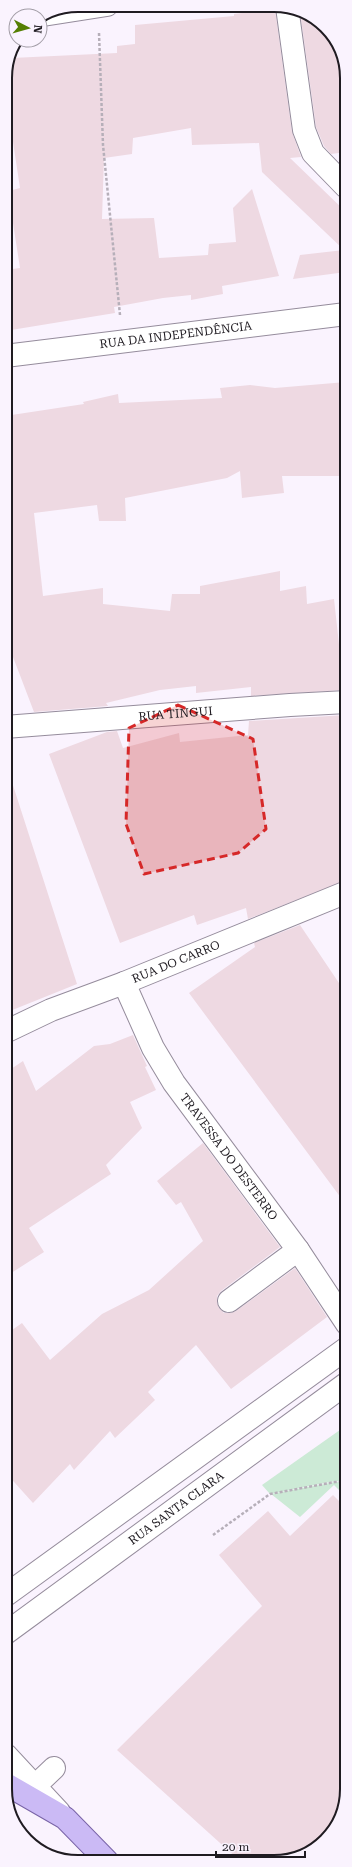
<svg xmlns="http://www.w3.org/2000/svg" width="352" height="1867" font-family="'Roboto Serif',serif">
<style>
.green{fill:#ccead6}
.building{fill:#eed9e2}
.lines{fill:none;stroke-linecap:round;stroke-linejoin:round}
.minor-casing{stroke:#958c9c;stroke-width:24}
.major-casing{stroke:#7964a7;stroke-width:24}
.path{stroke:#b6afb9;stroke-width:2.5;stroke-dasharray:3 2;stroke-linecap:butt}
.minor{stroke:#fff;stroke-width:22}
.major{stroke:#cbbaf5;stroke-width:22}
.marked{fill:#d62828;fill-opacity:0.2;stroke:#d62828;stroke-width:3;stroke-dasharray:8 5;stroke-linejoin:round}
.labels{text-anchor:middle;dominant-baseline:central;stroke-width:4;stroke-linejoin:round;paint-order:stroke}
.street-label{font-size:12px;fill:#1f1b21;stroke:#faf3fe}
.rim{fill:none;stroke:#1f1b21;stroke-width:2}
</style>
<rect width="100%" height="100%" fill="#faf3fe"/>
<path class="green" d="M347,1425V1482L335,1481L270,1494L262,1485Z
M335,1482L347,1483V1498L334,1485L300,1517L271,1494Z"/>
<path class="building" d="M275,9L292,132L301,157L290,158L346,212V272L293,279L300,255L344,250L262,172L259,143L192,145L191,128L133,138L132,154L104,158L102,219L154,218L159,258L208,255L209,244L236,242L233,208L252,189L279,276L222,286L223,294L191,300V295L163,298L114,307L115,313L5,331V270L20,268L13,223L5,224V192L20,188L10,122L5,123V73L12,58L117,53V46L135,44V25L234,16V14Z
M300,12L329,30L346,68V152L331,154L324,146L316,127Z
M346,382L347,476H282L284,493L242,498L240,471L227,478L125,498L126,521H99L97,505L34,513L43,596L103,588V604L170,611L172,594H200V586L280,571V591L306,586L307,604L334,599L344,690L251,696V687L196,693V686L160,690L106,703L108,706L34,712L5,636V416L84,404L83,402L118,394L119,403L222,398L220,388L250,385L275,388Z
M346,715L347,880L248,919L246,908L197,925L194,915L120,943L49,754L107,732L117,731L123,748L179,733L180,742L248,735L249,721Z
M10,776L77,984L5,1013V777Z
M300,925L347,995V1206L189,993L255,947L254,943Z
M133,1035L147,1066L145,1067L156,1090L130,1102L142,1128L106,1165L111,1174L29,1228L44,1252L5,1277V1073L23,1061L36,1091L94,1046L110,1044Z
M203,1143L280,1247L221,1291L217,1296V1303L219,1308L224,1313H231L236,1311L295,1268L327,1317L231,1389L196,1345L148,1392L155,1400L115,1438L110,1431L74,1470L70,1464L33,1503L6,1473L5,1335L22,1323L50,1360L102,1314L149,1290L203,1241L181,1202L176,1205L157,1181Z
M333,1495L347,1509V1794L326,1841L284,1861H240L117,1750L262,1606L219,1555L268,1511L290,1536Z"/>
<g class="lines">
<g class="minor-casing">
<g id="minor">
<path d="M287,7L304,130L313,153L346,187"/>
<path d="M43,15L107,5"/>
<path id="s1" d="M5,356L346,314"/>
<path id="s2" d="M5,727L290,705L347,702"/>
<path id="s3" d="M124,983L153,1048L174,1083L298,1250L347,1324"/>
<path id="s4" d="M5,1032L51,1010L124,983L347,892"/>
<path d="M229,1301L298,1250"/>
<path d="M6,1595L347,1348"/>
<path id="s5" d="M6,1633L347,1383"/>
<path d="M6,1755L59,1812"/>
<path d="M35,1786L54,1768"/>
</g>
</g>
<g class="major-casing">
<path id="major" d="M6,1784L65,1818L107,1861"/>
</g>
<path class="path" d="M99,33L103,145L120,315
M213,1535L270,1494L335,1482H347"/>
<use href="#minor" class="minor"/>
<use href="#major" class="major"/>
</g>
<path class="marked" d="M178,705L253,739L266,829L238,853L144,874L126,824L129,728Z"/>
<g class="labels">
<g class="street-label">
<text stroke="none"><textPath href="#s1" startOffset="172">RUA DA INDEPENDÊNCIA</textPath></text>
<text stroke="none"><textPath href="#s2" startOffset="171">RUA TINGUI</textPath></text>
<text stroke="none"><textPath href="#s4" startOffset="185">RUA DO CARRO</textPath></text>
<text stroke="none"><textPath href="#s3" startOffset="204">TRAVESSA DO DESTERRO</textPath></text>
<text stroke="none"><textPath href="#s5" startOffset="211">RUA SANTA CLARA</textPath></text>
</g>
</g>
<path d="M0 0H352V1867H0ZM78 12H274A66 66 0 0 1 340 78V1789A66 66 0 0 1 274 1855H78A66 66 0 0 1 12 1789V78A66 66 0 0 1 78 12Z" fill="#faf3fe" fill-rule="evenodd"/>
<path class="rim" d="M78 12H274A66 66 0 0 1 340 78V1789A66 66 0 0 1 274 1855H78A66 66 0 0 1 12 1789V78A66 66 0 0 1 78 12Z"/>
<g transform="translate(28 28) rotate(96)"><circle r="19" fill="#faf3fe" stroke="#a29da6"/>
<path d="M0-3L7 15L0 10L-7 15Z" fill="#557f03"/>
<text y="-6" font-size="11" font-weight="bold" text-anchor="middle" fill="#1f1b21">N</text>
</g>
<path d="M216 1851v6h89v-6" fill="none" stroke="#1f1b21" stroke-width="2"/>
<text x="222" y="1851" font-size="12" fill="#1f1b21" stroke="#faf3fe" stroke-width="3" paint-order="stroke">20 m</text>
</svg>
